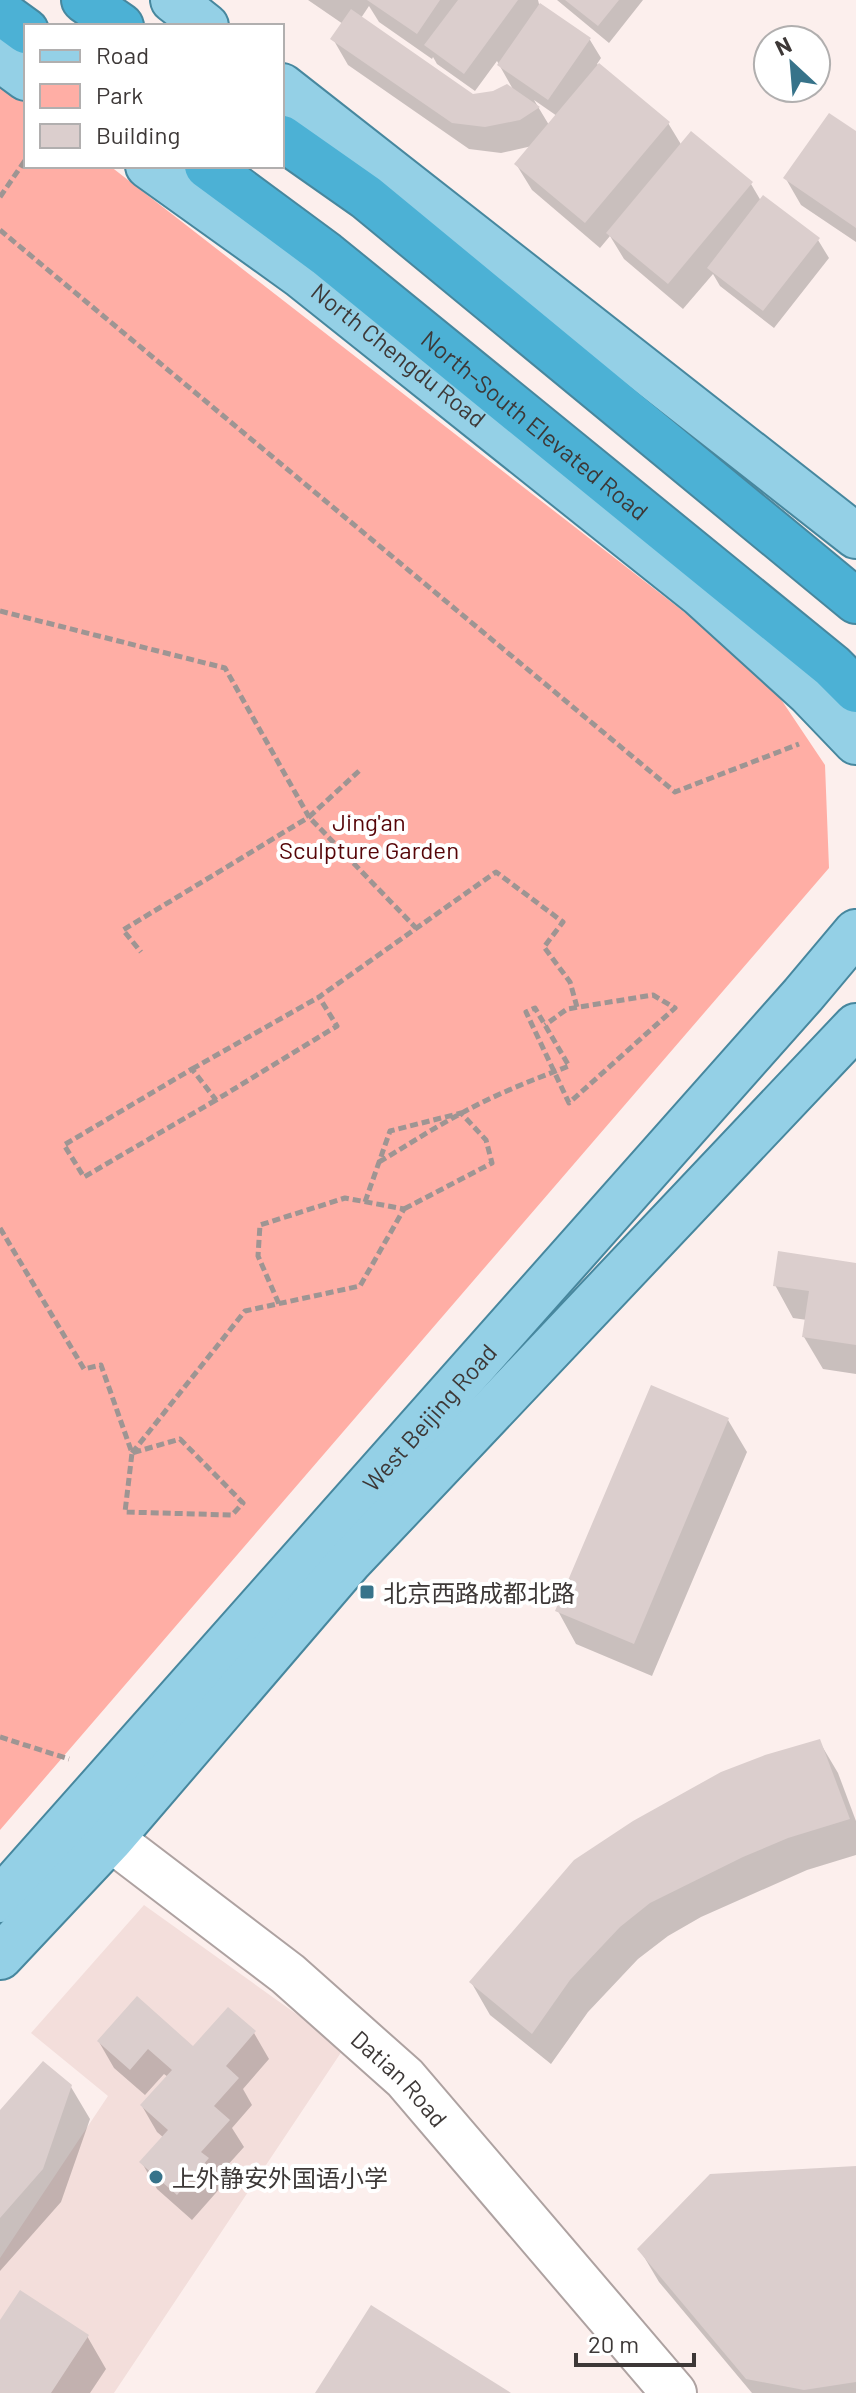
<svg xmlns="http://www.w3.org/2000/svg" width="856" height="2393" font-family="Barlow,'Noto Sans SC',sans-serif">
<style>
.built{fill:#f3dedb}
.green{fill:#ffaea5}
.shadow{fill:#0003;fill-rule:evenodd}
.building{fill:#dbcecd}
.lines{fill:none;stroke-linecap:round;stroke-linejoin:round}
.minor-casing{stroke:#aea2a1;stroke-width:48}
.major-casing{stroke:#47879e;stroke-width:48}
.highway-casing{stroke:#47879e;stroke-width:48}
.path{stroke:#9e9593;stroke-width:5;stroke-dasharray:8 4;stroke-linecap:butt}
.minor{stroke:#fff;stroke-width:44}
.major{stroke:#94d0e6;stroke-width:44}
.highway{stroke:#4cb1d5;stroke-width:44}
.poi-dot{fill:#37738a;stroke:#fff;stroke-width:3}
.labels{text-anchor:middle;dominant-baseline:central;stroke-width:8;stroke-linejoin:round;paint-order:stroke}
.street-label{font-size:24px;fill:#3d3837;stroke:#fff}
.park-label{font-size:24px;fill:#560508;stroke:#fff}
.poi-label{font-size:24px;fill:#3d3837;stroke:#fff;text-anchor:start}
</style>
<rect width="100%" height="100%" fill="#fcefed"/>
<path class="built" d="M144,1905L344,2048L114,2393H0V2258L108,2096L31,2033Z"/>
<path class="green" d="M0,81L26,101V166H110L764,674L825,765L829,868L0,1830Z"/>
<path class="shadow" d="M308,0H538L539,4L590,40L601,58L597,64L668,123L682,146L751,184L761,201L818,240L829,258L774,328L720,286L713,274L683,309L624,259L610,236L600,248L532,190L516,164L532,146L501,153L469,149L348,65L333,39L343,24ZM369,6L379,22L432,59L433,57L437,64L475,91L497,61L514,91L472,95L361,18ZM534,100L557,116L549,125Z
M557,0H643L609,43Z
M856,133V242L801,205L786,179Z
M856,1265V1374L823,1369L804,1337L807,1320L793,1318L775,1285Z
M728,1420L747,1452L652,1676L576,1644L558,1611Z
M819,1741L838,1773L856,1821V1855L807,1870L701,1917L668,1936L638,1959L588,2012L551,2064L490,2015L471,1982Z
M254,2033L269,2059L243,2089L252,2105L232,2128L244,2147L217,2177L222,2186L192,2220L157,2189L142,2163L164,2138L157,2132L142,2106L168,2077L164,2074L145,2095L114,2068L99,2042L193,2049Z
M71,2087L90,2119L61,2202L0,2271V2113Z
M856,2168V2393H752L659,2282L640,2250Z
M0,2324L87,2336L106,2369L90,2393H0Z"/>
<path class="building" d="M367,0H440L417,34Z
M458,0H518L464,74L424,45Z
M565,0H619L598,26Z
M540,3L591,38L548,100L497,65Z
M351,9L473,94L493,91L507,84L540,107L520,120L485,127L452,123L330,39Z
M599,63L670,122L585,223L514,164Z
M829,113L856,131V228L783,178Z
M691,131L753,182L668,284L606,233Z
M763,195L820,238L763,311L707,268Z
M778,1251L856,1263V1345L802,1337L809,1291L773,1286Z
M651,1385L729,1418L634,1644L555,1611Z
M820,1739L850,1819L788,1838L743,1857L650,1903L620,1927L570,1980L532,2034L469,1982L574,1860L633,1821L721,1772L765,1755Z
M137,1996L193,2046L228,2007L256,2031L226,2066L239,2078L214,2106L230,2120L201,2152L209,2158L177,2195L139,2162L168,2130L140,2105L172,2070L148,2049L130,2070L97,2041Z
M43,2061L72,2085L43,2169L0,2218V2110Z
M856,2166V2382L804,2390L746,2379L637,2249L710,2174Z
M20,2290L89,2335L51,2393H0V2320Z
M371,2305L511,2393H315Z"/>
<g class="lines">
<g class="minor-casing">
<g id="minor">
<path id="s1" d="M82,1817L288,1974L405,2078L674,2393"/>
</g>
</g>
<g class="major-casing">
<g id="major">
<path d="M173,0L206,26"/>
<path d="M0,59L26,78"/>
<path d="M282,86L856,536"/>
<path id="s2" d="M148,166L300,275L700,594L809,693L856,742"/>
<path id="s3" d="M0,1900L803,995L856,932"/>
<path d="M0,1957L111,1839L349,1562L856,1026"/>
</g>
</g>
<g class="highway-casing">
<g id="highway">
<path d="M84,0L121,26"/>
<path d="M0,12L26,31"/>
<path d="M282,138L366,197L856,601"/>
<path id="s4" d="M207,166L326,254L832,666L856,690"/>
</g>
</g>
<path class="path" d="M0,197L26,159
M0,230L675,792L799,744
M0,611L225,668L309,817L123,930L141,952
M359,771L309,817L416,928
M192,1069L319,997
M216,1100L84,1177L64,1145L192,1069L216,1100L337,1026L319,997L496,872L563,922L544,947L570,982L577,1007
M379,1162C406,1146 432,1129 460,1114C494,1095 532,1080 569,1066L535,1008L526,1012L569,1103L675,1008L653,995L567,1009L545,1025
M365,1202L390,1131L461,1113L486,1140L492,1163L404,1209
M0,1228L84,1369L101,1365L132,1453L125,1512L232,1515L243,1503L180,1439L132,1453
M132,1453L245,1311L360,1286L404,1209L345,1198L260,1225L258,1256L279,1304
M0,1737L69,1759"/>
<use href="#minor" class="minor"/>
<use href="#major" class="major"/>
<use href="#highway" class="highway"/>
</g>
<g class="poi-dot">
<rect x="359" y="1584" width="16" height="16" rx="4"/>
<circle cx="156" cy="2177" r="8"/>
</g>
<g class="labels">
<g class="street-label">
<text stroke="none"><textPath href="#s2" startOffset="314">North Chengdu Road</textPath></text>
<text stroke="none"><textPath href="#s4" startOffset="418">North-South Elevated Road</textPath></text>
<text stroke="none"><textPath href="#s3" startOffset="646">West Beijing Road</textPath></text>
<text stroke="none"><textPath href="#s1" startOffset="412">Datian Road</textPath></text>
</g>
<g class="park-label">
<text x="369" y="821">Jing'an<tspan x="369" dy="28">Sculpture Garden</tspan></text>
</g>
<g class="poi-label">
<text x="383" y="1592">北京西路成都北路</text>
<text x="172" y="2177">上外静安外国语小学</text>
</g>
</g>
<rect x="24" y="24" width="260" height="144" fill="#ffffff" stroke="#b1afaf" stroke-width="2"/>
<rect x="40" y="50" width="40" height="12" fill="#94d0e6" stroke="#b1afaf" stroke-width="2"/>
<text x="96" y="64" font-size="24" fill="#3d3837">Road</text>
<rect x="40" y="84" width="40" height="24" fill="#ffaea5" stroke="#b1afaf" stroke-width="2"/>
<text x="96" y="104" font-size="24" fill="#3d3837">Park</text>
<rect x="40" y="124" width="40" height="24" fill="#dbcecd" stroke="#b1afaf" stroke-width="2"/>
<text x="96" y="144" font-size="24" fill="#3d3837">Building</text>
<g transform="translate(792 64) rotate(334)"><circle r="38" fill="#ffffff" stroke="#b1afaf" stroke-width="2"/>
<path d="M0-6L14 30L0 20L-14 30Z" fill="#37738a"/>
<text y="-12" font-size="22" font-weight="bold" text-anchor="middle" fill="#3d3837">N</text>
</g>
<path d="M576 2353v12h118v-12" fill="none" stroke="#3d3837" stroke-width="4"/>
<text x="588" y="2353" font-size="24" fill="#3d3837" stroke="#ffffff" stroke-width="6" paint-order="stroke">20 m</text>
</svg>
